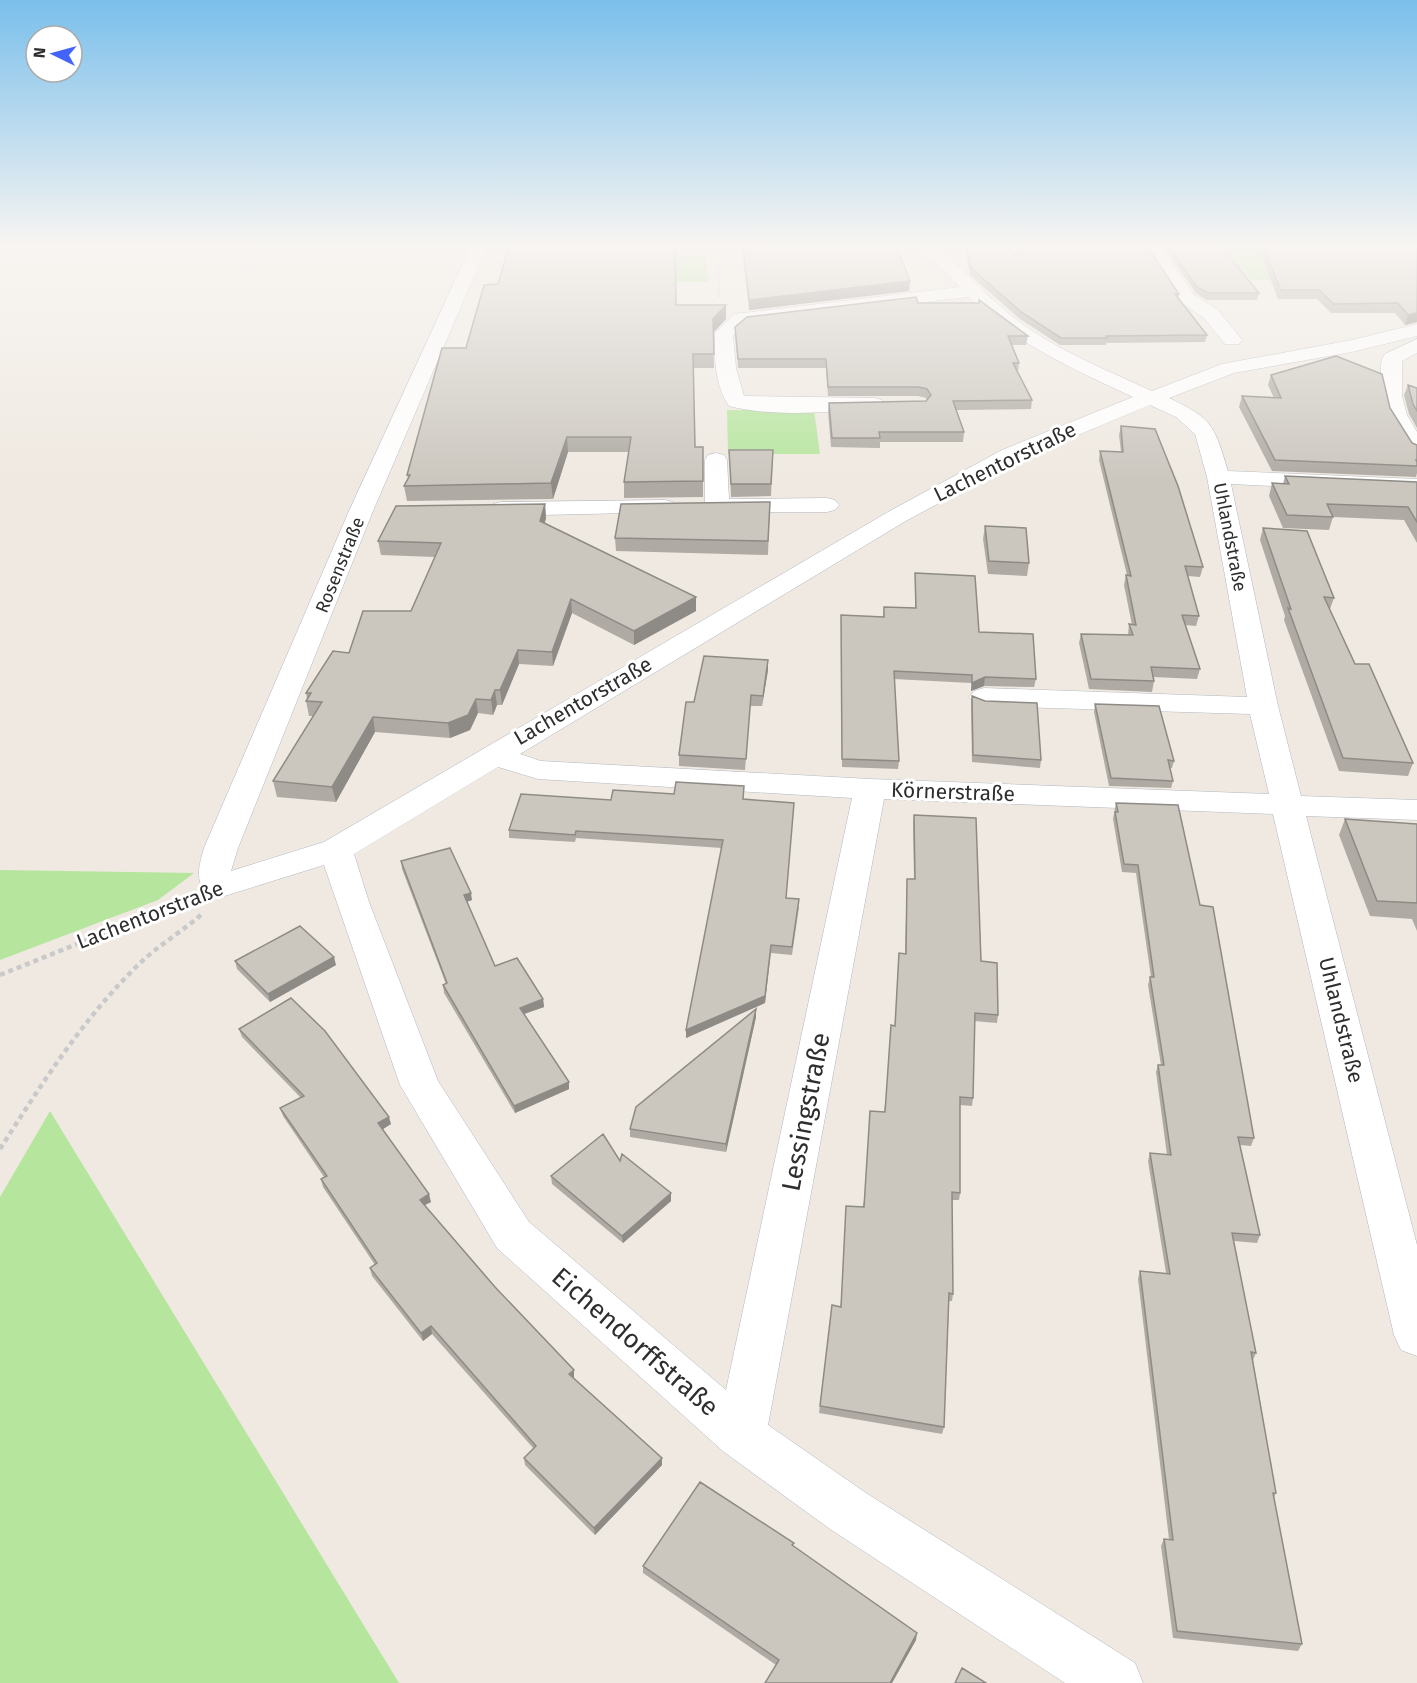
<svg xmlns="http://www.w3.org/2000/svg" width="1417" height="1683" font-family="'Fira Sans',sans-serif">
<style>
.green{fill:#b6e59e}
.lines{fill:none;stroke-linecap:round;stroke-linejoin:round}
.lane-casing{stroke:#b4b7c1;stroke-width:2}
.street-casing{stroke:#b4b7c1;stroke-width:1}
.path-far1{stroke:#c9c9c9;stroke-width:2;stroke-dasharray:2 1.5;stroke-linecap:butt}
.path{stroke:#c9c9c9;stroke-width:4.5;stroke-dasharray:5 4;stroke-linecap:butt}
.lane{fill:#fff;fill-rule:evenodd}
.street{fill:#fff;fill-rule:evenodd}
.wall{fill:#afaba4}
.shaded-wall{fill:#8e8b86}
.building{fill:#cbc7bf;stroke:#8e8b86;stroke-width:1.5}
.labels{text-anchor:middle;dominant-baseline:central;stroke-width:6;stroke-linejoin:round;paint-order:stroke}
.far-street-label{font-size:18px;fill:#2e2e2e;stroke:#fff}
.street-label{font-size:21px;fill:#2e2e2e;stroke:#fff}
.near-street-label{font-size:26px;fill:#2e2e2e;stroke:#fff}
</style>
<rect width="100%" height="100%" fill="#efe9e1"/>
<path class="green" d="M1221,246H1417V278L1252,280Z
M574,251L681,252L679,255H706L708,282H547Z
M727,410H814L820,454H728Z
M0,870L194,873L158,900L0,960Z
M50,1111L399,1683H0V1197Z"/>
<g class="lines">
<g class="lane-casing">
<path id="lane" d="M1007,246H1019L1023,255L1013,258Z"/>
</g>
<g class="street-casing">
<path id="street" d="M471,246H487L373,511L238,848L231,871L324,842L888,512L1002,450L1133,397C1075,370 1015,344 969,297L746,323L733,335L736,368L744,396L875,398L882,400L885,404L882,408L875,410C828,411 775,418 729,406C715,386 714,357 715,333L734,314L960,287L922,246H939C968,275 996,307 1031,330C1068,355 1111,372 1152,391L1222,364L1352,340L1417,324V336L1352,352L1234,373L1169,398C1213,419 1214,425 1228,471L1417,479V493L1231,484L1278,706L1301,796L1417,800V820L1306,816L1417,1245V1356L1401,1350L1394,1335L1273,814L884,799L768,1425L866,1493L1135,1663L1143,1683H1065L830,1529L724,1452L497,1248L400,1085L324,865L218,898L206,895C195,878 199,866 204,848L349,511ZM1150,405L1176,417L1195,434L1207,477L1247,697L984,688L974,691L969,697L974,703L984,706L1250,714L1269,794L870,779L541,761L520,754L904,522L1018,460ZM498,767L538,779L852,798L726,1390L529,1222L438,1081L369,902L354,854Z
M1144,246H1160L1194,295L1218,310L1239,336L1242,340L1239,344H1225L1204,318L1182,303Z
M1417,339V353L1402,361V396L1407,415L1417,432V454L1409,452C1392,428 1380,408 1381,377C1381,369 1380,360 1385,354Z
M716,453L724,455L727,460L729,499L827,498L835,500L839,505L835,510L827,512H709L705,507V460L708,455Z
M665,500L673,502L677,507L673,512L501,516L493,514L489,509L493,504L501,502Z"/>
</g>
<path class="path-far1" d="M718,246L719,298"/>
<path class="path" d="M0,975L184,901
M0,1149C41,1085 82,1020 137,966C156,947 180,933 201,915"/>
<use href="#lane" class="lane"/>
<use href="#street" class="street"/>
</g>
<path class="wall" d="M509,246H695V247H675L676,305H726V319L713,333L714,368H693L695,447H703V497L624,498V482L629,452H568L553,499L407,501L404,486L408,478L407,475L466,348L498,284Z
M742,246H896L909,291L749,310Z
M941,246H1009L1013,254L1023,250L1021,246H1147L1179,294L1178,298L1207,335L1205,342L1106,343V345H1060L1020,319L970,275L965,249H945Z
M1163,246H1221L1259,293L1257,300H1206L1196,293Z
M1258,246H1417V322L1405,325L1395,313H1331L1317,299H1278Z
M979,300L1028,336L1026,345H1012L1019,363L1018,372L1032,400L1031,409L956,410L964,432L963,442H880V448L831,447L828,412L829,403L926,401L927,400L926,398L918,396H828L826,368H738L735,327L918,303H978Z
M1271,375L1390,408L1412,443L1417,445V473L1416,477L1272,471L1239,407L1242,396L1274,398L1268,385Z
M1408,385L1417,388V428L1409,414L1404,395Z
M1121,426L1203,567L1200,577L1188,576L1199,616L1196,626L1185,625L1200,669L1197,679L1153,677L1154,681L1152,692L1089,689L1079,643L1081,634L1128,635L1129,624L1132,625L1124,585L1126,575H1127L1099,460L1100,451L1121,452L1119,435Z
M729,450H773L771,496L731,497Z
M1285,476L1417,482V543L1404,520L1333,517L1329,530L1283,528L1269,496L1272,483L1283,484Z
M770,502L768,555L616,551L615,538Z
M545,504L546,518L545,523L696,611L634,645L572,613L553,666L519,664L502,705H497L493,715L478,713L470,730L450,738L375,732L336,802L277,797L273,781L313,716H309L306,701L307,699L306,693L349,653L411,611L435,557L381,555L378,541Z
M985,526L1029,563L1027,576L988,574L983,539Z
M1263,528L1334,598L1330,609L1355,664L1413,763L1408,776L1339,771L1284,620L1285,616L1260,540Z
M915,573L979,632L1036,679L1034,687L984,686L971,691V683L894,679L899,761L898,769L842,767L841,615L883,617L884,607L915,608Z
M768,670L762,706H750L745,770L679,766V755L694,702Z
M972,696L1041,760L1040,768L972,762L971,703Z
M1095,704L1174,761L1172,768H1170L1173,781L1171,788L1109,786L1094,712Z
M743,799L787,898L799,907L792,955L771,953L765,1003L686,1038V1030L722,848L576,838L575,842L509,838V830L611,800Z
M1116,803L1200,905L1254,1138L1251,1146L1240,1145L1260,1235L1257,1243L1234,1241L1256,1353L1253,1360L1276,1493L1274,1497L1302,1644L1298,1651L1173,1638L1161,1546L1164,1539H1169L1138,1279L1140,1271L1166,1273L1148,1161L1150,1153L1167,1155L1156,1072L1158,1065H1161L1148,985L1150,977H1151L1136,873L1122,872L1113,819Z
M914,815L981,961L998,1015L997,1023L974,1021L973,1098L972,1106L960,1105V1193L959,1200H952L953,1294L952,1301H949L944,1427L942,1434L819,1413L832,1305L840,1307L884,1112L895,1026L899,953L905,954L907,879H914L913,822Z
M1345,819L1417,824V931L1412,919L1370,916L1339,835Z
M401,861L472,900L467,902L495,966L543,999L544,1007L524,1014L569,1082V1089L515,1113L444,993L443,985L446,984L402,869Z
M235,961L336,965L270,1002L237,969Z
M756,1009V1017L726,1152L630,1137V1129Z
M239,1029L391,1124L383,1129L431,1202L425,1205L574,1378L662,1458V1465L595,1535L525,1465L524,1458L534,1449L432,1334L423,1341L372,1276L370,1268L375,1265L323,1187L321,1179L324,1177L283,1116L280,1108L301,1098L242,1037Z
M620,1161L671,1193V1201L623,1243L552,1184L551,1176Z
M793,1546L916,1640L892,1683H765L776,1665L643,1573V1566Z"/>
<path class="shaded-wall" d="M910,281L909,291L749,310V300Z
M726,305V319L713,333V319Z
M1417,313V322L1405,325L1408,315Z
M567,437L568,452L553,499L551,483Z
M545,504L546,518L541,534L540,521Z
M696,597V611L634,645V631Z
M571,599L572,613L553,666L552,652Z
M518,650L519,664L502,705L500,690Z
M768,660V670L762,706L763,696Z
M985,677L984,686L971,691L972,683Z
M495,690L497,705L493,715L491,700Z
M476,699L478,713L470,730L450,738L448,723Z
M373,717L375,732L336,802L332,787Z
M471,893L472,900L465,902L464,895Z
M771,945L765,1003L686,1038V1030Z
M334,957L336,965L270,1002L268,994Z
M543,999L544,1007L521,1015L520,1008Z
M756,1009V1017L726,1152V1144Z
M569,1082V1089L515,1113L514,1106Z
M389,1117L391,1124L380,1131L378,1123Z
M671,1193V1201L623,1243L622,1236Z
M429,1194L431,1202L421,1207L420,1200Z
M431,1326L432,1334L423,1341L421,1333Z
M574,1370V1377L570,1381L569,1374Z
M662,1458V1465L595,1535L594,1528Z
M917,1633L916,1640L892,1683H890Z"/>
<path class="building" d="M509,246H675L676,305H726L713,319L714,354H693L695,447H703V481L624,482L631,437H567L551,483L404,486L410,475H407L442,348H466L484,285L498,284Z
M743,246H896L910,281L749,300Z
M966,246H1009L1013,254L1026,249L1025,246H1147L1179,294H1175L1207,335L1106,336L1107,338H1061L1021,312L971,268Z
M1168,246H1221L1259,293H1208L1197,287Z
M1263,246H1417V313L1408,315L1398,303L1334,304L1319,290H1281Z
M916,297L918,303H979V300L1028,336H1008L1019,363H1013L1032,400L953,401L964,432H879L880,438H832L829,403L926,401L931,395L927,389L919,387H828L826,359H738L735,327L747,317Z
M1336,356L1382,374L1390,408L1412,443L1417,445V460H1416L1417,462V466L1275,460L1242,396L1281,398L1271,375Z
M1408,385L1417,388V411L1413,404Z
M1121,426L1155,429L1178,486L1203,567L1185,566L1199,616L1182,615L1200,669L1151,667L1154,681L1091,679L1081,634L1133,635L1129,624L1136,625L1126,575L1131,576L1100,451L1123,452Z
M729,450H773L771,484H731Z
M1285,476L1417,482V522L1408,507L1327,504L1333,517L1287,515L1272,483L1289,484Z
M770,502L768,541L615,538L621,504Z
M545,504L540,521L696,597L634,631L571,599L552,652L518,650L500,690H495L491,700L476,699L468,715L448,723L373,717L332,787L273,781L322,702L306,701L311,693H306L333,651L349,653L363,611H411L441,543L378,541L396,506Z
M985,526L1026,528L1029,563L989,561Z
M1263,528L1307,531L1334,598L1324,597L1355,664H1369L1413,763L1343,758L1288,608L1291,609Z
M915,573L975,576L979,632L1033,634L1036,679L985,677L972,683V675L894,671L899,761L842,759L841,615L884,617V607L916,608Z
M704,656L768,660L763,696L751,695L746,759L679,755L686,702H694Z
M972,696L985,701L1037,703L1041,760L973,755Z
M1095,704L1159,706L1174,761L1168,760L1173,781L1111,778Z
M676,782L744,786L743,799L794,803L786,898L799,899L792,947L771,945L765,996L686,1030L723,840L576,831L575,835L509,830L521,794L611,800L613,790L674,794Z
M1116,803L1178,805L1200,905L1213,907L1254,1138L1238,1137L1260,1235L1232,1233L1256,1353L1251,1352L1276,1493H1273L1302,1644L1177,1631L1164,1539L1173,1540L1140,1271L1170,1274L1150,1153L1171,1155L1158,1065H1164L1150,977H1154L1138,865L1124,864L1115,812H1118Z
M914,815L976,818L981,961L997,963L998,1015L975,1013L973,1098L960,1097V1193L952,1192L953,1294L949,1293L944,1427L820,1406L832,1305L841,1307L846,1206L864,1207L870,1111L885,1112L891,1025L895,1026L899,953L906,954L907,879H915Z
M1345,819L1417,824V903L1377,901Z
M450,848L471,893L464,895L495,966L517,958L543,999L520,1008L569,1082L514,1106L443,985L447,983L401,861Z
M300,926L334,957L268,994L235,961Z
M291,998L325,1031L389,1117L378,1123L429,1194L420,1200L495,1287L574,1370L569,1374L662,1458L594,1528L524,1458L536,1446L431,1326L421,1333L370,1268L377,1263L321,1179L327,1176L280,1108L304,1096L239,1029Z
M756,1009L726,1144L630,1129L636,1107Z
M603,1134L620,1161L622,1154L671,1193L622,1236L551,1176Z
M700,1482L794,1543L792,1545L917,1633L890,1683H765L779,1660L643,1566Z
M962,1668L986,1683H955Z"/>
<linearGradient id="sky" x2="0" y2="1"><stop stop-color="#7abfeb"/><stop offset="0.51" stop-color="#f8f5f2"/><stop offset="1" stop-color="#f8f5f2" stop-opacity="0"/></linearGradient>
<rect width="1417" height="481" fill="url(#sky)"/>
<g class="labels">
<g class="far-street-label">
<text transform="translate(1230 537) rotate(79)">Uhlandstraße</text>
<text transform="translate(340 565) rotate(-68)">Rosenstraße</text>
</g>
<g class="street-label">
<text transform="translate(1005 462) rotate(-26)">Lachentorstraße</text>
<text transform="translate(583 701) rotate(-30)">Lachentorstraße</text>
<text transform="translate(953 792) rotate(2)">Körnerstraße</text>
<text transform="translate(150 915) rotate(-21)">Lachentorstraße</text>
<text transform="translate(1341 1020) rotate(76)">Uhlandstraße</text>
</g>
<g class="near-street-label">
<text transform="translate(806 1112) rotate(-79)">Lessingstraße</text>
<text transform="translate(635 1342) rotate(41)">Eichendorffstraße</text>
</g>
</g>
<g transform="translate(54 54) rotate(275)"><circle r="28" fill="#ffffff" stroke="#ababab" stroke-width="1.5"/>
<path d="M0-4.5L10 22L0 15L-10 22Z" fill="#4264fb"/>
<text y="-9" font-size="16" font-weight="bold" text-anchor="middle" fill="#2e2e2e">N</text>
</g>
</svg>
